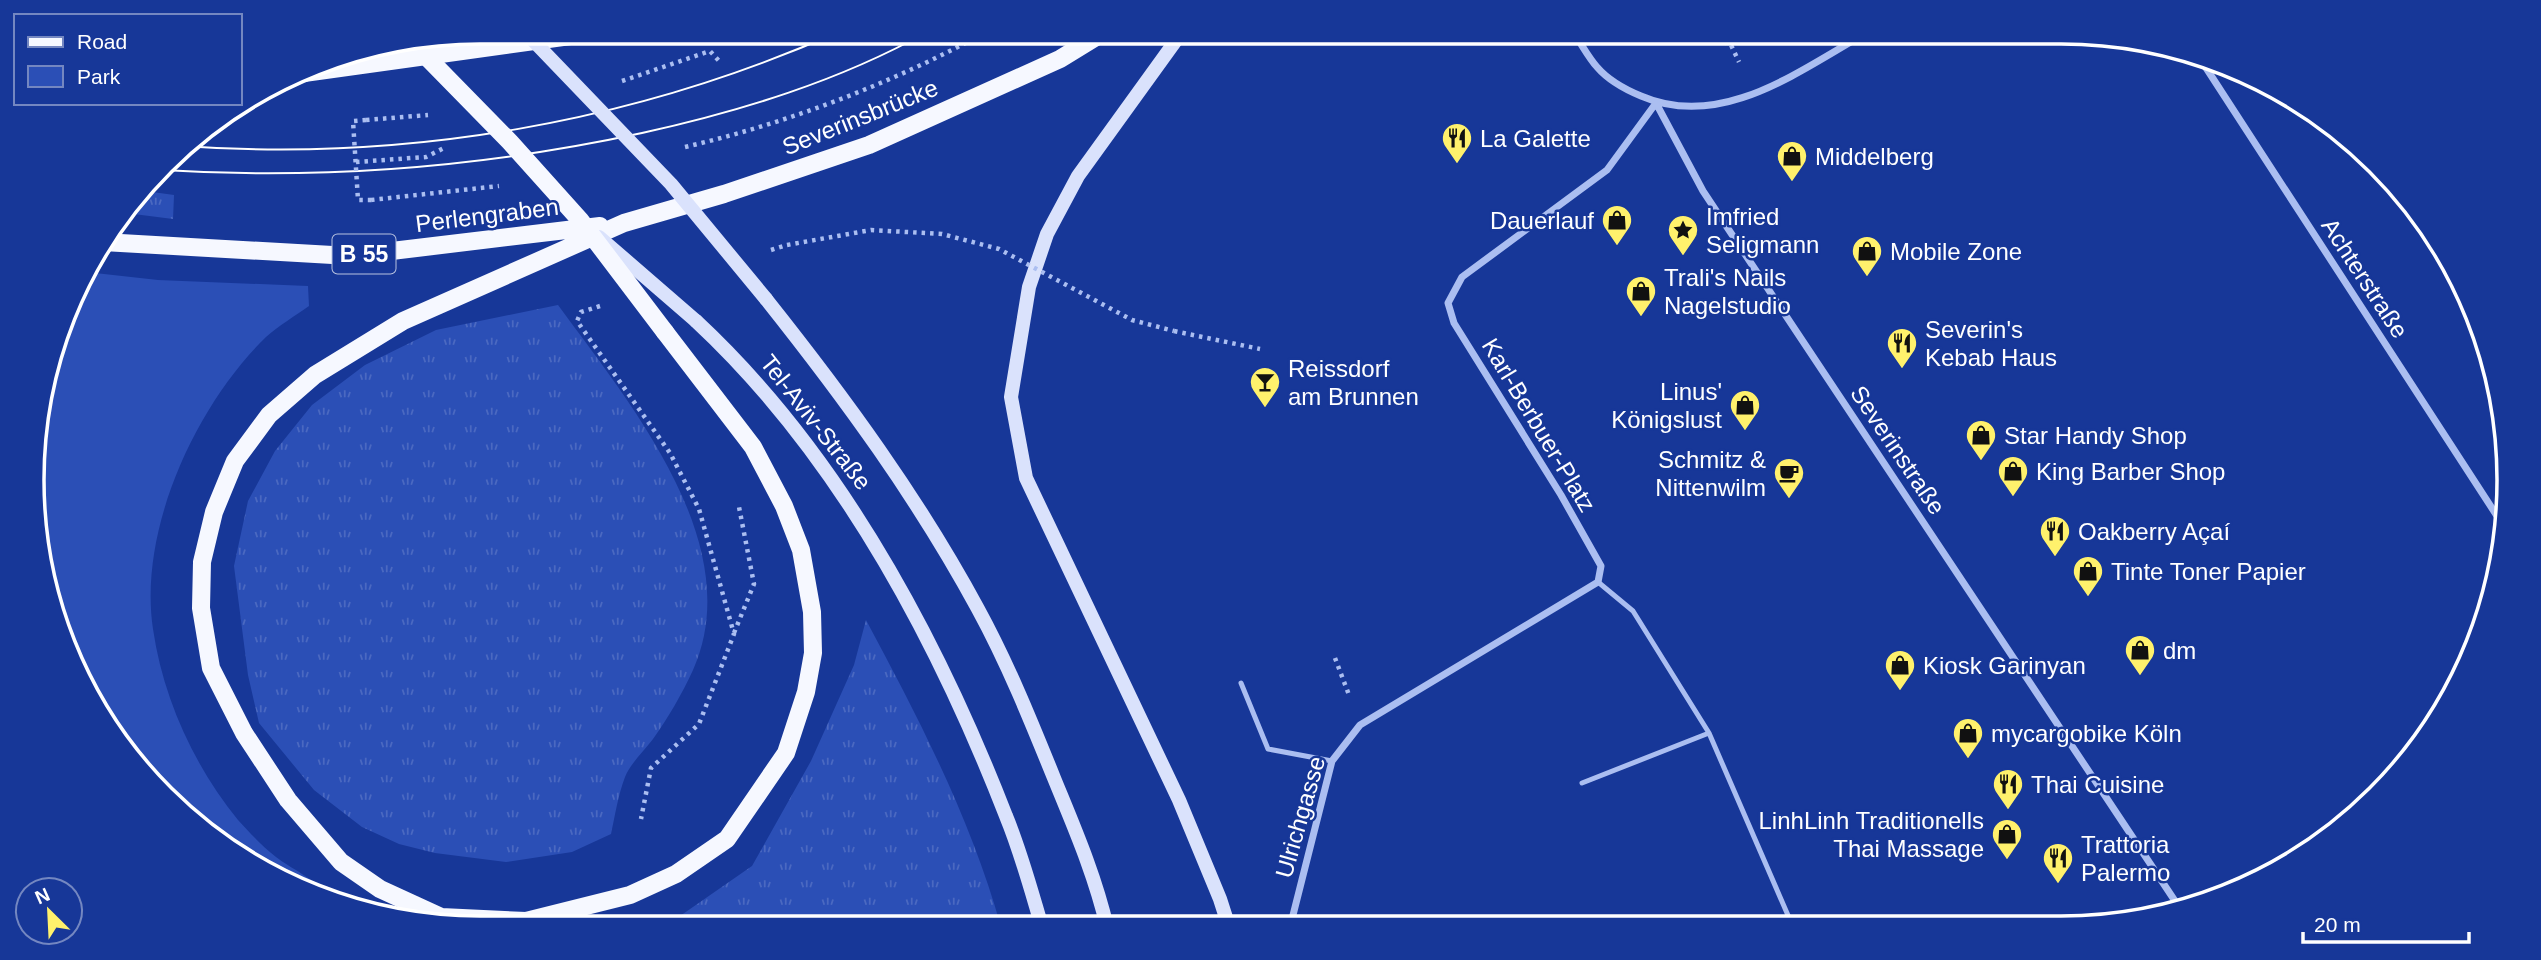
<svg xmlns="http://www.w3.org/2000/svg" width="2541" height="960" font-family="Helvetica,sans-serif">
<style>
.grass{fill:url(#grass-tufts)}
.park{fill:#2b4fb6}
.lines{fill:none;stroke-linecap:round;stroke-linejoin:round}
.path{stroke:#abbef1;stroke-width:4.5;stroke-dasharray:3.5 5;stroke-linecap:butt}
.service{stroke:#abbef1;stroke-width:5}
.minor{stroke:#abbef1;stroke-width:7}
.secondary{stroke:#dae2fc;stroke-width:14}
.primary{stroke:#f6f8ff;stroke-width:18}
.tram{stroke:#fff;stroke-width:2}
.path-bridge{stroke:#abbef1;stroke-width:4.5;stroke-dasharray:3.5 5;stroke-linecap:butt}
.secondary-bridge{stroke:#dae2fc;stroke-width:14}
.primary-bridge{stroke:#f6f8ff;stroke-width:18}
.labels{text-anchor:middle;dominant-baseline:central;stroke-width:5;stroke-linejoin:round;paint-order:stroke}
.shield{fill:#173798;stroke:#b9c3e0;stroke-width:2}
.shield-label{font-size:23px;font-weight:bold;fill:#fff}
.street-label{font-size:24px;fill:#fff;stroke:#173798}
.poi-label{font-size:24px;fill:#fff;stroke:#173798;text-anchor:start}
.rim{fill:none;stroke:#fff;stroke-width:3.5}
</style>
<defs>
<pattern id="grass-tufts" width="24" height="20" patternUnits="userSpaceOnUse" patternTransform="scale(1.75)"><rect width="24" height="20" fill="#2b4fb6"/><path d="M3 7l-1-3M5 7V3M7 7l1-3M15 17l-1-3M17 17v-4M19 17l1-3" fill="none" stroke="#4b69c1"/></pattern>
</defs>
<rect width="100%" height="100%" fill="#173798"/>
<path class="grass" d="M145,191L174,195L173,219L126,213Z
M558,305C628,401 749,544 693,670C682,694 668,718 653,739C644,751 630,764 625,777C618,795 615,816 611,834L572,852L506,862L435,853L399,844L362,827L314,790L259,723L248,675L234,566L248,501L275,451L312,405L365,365L436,330Z
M866,620C919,719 971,819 1001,927L639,928L680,916L752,866L811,761L854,665Z"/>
<path class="park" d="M86,272L158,280L308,286L309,306C295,316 278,326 266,337C196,405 138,530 153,629C163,698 194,766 238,820C249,832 263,847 276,857C290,868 317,880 325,894L207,836L107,729L40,568L35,421Z"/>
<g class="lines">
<path class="path" d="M1700,32L1731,45L1739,62
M622,81L710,51L720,62
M366,120L428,115
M685,147C788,123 893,83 986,32
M356,162L426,157L446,147
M371,200L499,186
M771,250L787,245
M600,306L581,312L577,321L670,453L699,509L734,634L699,724L651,768L641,819
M1174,331L1260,349
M734,633L754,584L739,507
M1335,658L1349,695"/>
<path class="service" d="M1598,582L1633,611L1709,733L1790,920
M1241,683L1268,749L1332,761
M1582,783L1709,733"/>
<path class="minor" d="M1573,32C1581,43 1588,57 1597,67C1609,81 1624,89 1641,96C1722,131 1800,70 1868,32
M2199,57L2499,519
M1656,103L1703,191L2179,907
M1290,927L1332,761L1360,725L1598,582L1601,566L1561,495L1454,323L1448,303L1462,277L1607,170L1656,103"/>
<path class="secondary" d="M1182,32L1078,176L1047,234L1029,287L1011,397L1026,478L1179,800L1220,899L1229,927
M766,299C844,397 918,498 978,609C1007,662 1031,721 1054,778C1074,827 1095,875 1107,927
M696,321C839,454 936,636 1006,816C1021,852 1031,890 1042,927"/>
<path class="primary" d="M304,73L599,32
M103,242L350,256L600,226
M665,332L753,447L784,506L801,550L812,612L813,653L806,692L786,753L727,839L676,874L630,895L526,921L441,917L380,889L341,862L288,800L244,733L211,668L201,608L202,562L214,512L235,461L269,415L315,375L403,321L624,223L724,194L869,145L1060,59L1104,32"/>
<path class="tram" d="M182,146C406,162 633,123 838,32
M162,170C324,180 484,167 642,133C741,111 839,81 927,32"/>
<path class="path-bridge" d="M366,120L353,121L358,200H371
M787,245L871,230L942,234L999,249L1132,320L1174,331"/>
<path class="secondary-bridge" d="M525,32L671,184L766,299
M599,237L696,321"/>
<path class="primary-bridge" d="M413,43L510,142L580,220L665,332"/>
</g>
<defs>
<g id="restaurant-pin" transform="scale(1.575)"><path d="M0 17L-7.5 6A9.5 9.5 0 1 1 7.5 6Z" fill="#fff16c" stroke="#173798"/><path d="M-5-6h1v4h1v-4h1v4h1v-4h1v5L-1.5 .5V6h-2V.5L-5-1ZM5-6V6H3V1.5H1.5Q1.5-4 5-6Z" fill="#111"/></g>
<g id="shop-pin" transform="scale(1.575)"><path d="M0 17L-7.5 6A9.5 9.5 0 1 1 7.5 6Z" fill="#fff16c" stroke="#173798"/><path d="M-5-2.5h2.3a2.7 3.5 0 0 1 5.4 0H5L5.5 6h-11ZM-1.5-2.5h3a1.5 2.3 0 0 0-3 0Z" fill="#111"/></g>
<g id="sight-pin" transform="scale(1.575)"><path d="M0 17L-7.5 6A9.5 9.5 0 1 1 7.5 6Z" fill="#fff16c" stroke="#173798"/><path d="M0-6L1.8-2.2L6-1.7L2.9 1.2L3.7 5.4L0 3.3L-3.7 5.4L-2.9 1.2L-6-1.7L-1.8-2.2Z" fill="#111"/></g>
<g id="bar-pin" transform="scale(1.575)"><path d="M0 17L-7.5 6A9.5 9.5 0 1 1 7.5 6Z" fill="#fff16c" stroke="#173798"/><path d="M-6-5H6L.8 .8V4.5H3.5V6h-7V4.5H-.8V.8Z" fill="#111"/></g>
<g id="cafe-pin" transform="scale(1.575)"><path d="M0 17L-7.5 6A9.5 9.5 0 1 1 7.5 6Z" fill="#fff16c" stroke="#173798"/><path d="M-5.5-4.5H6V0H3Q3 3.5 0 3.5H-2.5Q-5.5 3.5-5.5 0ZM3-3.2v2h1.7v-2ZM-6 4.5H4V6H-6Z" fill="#111"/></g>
</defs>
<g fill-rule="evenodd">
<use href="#restaurant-pin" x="1457" y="138"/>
<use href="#shop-pin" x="1792" y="156"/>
<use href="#shop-pin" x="1617" y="220"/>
<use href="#sight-pin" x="1683" y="230"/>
<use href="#shop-pin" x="1867" y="251"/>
<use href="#shop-pin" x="1641" y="291"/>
<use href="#restaurant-pin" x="1902" y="343"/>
<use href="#bar-pin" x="1265" y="382"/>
<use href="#shop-pin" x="1745" y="405"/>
<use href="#shop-pin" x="1981" y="435"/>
<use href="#shop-pin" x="2013" y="471"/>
<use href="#cafe-pin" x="1789" y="473"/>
<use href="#restaurant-pin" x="2055" y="531"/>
<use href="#shop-pin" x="2088" y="571"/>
<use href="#shop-pin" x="2140" y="650"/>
<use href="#shop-pin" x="1900" y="665"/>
<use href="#shop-pin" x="1968" y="733"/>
<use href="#restaurant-pin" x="2008" y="784"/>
<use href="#shop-pin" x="2007" y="834"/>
<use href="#restaurant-pin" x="2058" y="858"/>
</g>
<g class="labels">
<rect class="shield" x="332.5" y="234.5" width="63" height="39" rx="5"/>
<g class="shield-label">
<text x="364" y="254">B 55</text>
</g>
<g class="street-label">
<text transform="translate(860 117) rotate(-22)">Severinsbrücke</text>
<text transform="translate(487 215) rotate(-7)">Perlengraben</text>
<text transform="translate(2365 278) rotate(57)">Achterstraße</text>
<text transform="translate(816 422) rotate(52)">Tel-Aviv-Straße</text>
<text transform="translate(1539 425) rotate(59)">Karl-Berbuer-Platz</text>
<text transform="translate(1898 450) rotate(56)">Severinstraße</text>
<text transform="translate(1300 817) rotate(-74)">Ulrichgasse</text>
</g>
<g class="poi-label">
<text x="1480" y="138">La Galette</text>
<text x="1815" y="156">Middelberg</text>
<text x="1706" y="216">Imfried<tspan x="1706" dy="28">Seligmann</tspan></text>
<text x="1594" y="220" text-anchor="end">Dauerlauf</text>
<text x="1890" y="251">Mobile Zone</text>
<text x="1664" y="277">Trali's Nails<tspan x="1664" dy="28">Nagelstudio</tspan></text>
<text x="1925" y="329">Severin's<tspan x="1925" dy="28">Kebab Haus</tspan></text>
<text x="1288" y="368">Reissdorf<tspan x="1288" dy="28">am Brunnen</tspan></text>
<text x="1722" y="391" text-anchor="end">Linus'<tspan x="1722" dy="28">Königslust</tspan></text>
<text x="2004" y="435">Star Handy Shop</text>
<text x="1766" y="459" text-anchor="end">Schmitz &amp;<tspan x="1766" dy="28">Nittenwilm</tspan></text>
<text x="2036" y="471">King Barber Shop</text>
<text x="2078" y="531">Oakberry Açaí</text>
<text x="2111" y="571">Tinte Toner Papier</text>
<text x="2163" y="650">dm</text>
<text x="1923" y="665">Kiosk Garinyan</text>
<text x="1991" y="733">mycargobike Köln</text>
<text x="2031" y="784">Thai Cuisine</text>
<text x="1984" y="820" text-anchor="end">LinhLinh Traditionells<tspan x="1984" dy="28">Thai Massage</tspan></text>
<text x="2081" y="844">Trattoria<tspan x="2081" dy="28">Palermo</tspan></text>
</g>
</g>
<path d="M0 0H2541V960H0ZM480 44H2061A436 436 0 0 1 2497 480V480A436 436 0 0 1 2061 916H480A436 436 0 0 1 44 480V480A436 436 0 0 1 480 44Z" fill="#173798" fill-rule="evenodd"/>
<path class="rim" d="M480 44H2061A436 436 0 0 1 2497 480V480A436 436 0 0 1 2061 916H480A436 436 0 0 1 44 480V480A436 436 0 0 1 480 44Z"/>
<rect x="14" y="14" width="228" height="91" fill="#173798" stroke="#7487c1" stroke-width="2"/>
<rect x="28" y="37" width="35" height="10" fill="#f6f8ff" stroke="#7487c1" stroke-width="2"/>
<text x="77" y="49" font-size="21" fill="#ffffff">Road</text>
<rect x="28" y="66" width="35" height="21" fill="#2b4fb6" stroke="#7487c1" stroke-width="2"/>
<text x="77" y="84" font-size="21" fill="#ffffff">Park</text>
<g transform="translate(49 911) rotate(336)"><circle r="33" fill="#173798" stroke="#7487c1" stroke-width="2"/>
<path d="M0-5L12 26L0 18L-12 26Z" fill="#fff16c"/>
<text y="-10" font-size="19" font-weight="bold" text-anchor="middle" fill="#ffffff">N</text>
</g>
<path d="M2303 932v10h166v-10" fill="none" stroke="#ffffff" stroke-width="3.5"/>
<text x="2314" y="932" font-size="21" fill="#ffffff" stroke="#173798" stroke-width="5" paint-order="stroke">20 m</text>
</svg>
